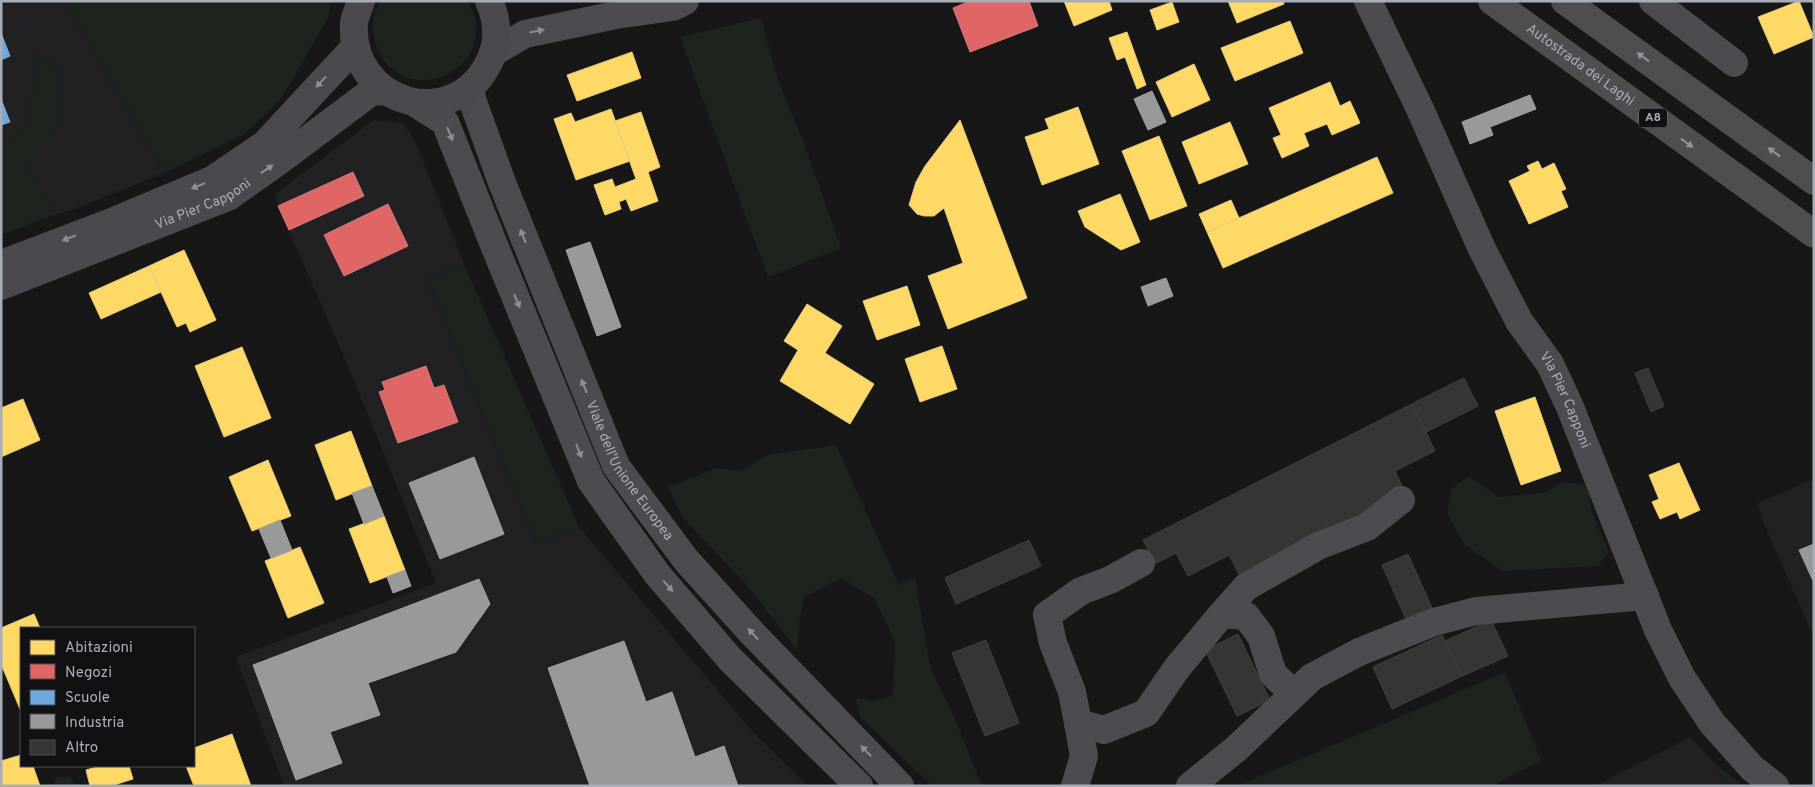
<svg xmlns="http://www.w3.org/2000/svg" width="1815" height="787" font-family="Overpass,sans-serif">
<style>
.built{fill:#212123}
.green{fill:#1d241e}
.homes{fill:#ffd966;stroke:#e5cc7f}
.shops{fill:#e06666;stroke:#cf7b7f}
.schools{fill:#6fa8dc;stroke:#80aad1}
.industry{fill:#999;stroke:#9e9fa2}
.building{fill:#353536;stroke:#3f4043}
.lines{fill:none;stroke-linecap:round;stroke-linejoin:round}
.minor{stroke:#4b4c50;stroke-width:28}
.tertiary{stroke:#4b4c50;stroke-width:28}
.secondary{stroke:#4a4a4e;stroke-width:28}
.motorway{stroke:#4e4e51;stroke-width:28}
.oneway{fill:#8c9099}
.oneway2{fill:#92959e}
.oneway3{fill:#8c8f98}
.labels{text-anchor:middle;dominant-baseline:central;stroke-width:5;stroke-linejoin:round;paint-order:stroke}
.shield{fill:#111113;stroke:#7b7e86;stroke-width:1}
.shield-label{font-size:12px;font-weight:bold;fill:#a8adb8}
.street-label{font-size:14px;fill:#a8adb8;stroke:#111113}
</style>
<rect width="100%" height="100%" fill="#171717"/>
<path class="built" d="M1,1H65L164,173L72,210L56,214L1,235Z
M374,120L403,123L414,139L464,264L428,280L536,544L579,527L754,733L808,786H284L236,657L436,583L351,373L278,206L275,194Z
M1814,479V638L1764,524L1757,503Z
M1690,737L1718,766L1725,786H1595Z"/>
<path class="green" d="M65,1H331L328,18L281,99L245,134L164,173Z
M381,1H468C506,70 401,115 376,45C371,31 372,13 381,1Z
M761,18L778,80L804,143L841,248L768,277L680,37Z
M36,53L59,68L63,120L26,165L56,214L1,235V151L30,119Z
M464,264L579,527L536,544L428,280Z
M836,445L899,585L915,578L930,667L955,719L982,786H932L860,717L856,698L873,701L893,696L895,642L875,599L841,578L804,597L800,617L797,650L747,585L682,517L668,487L717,468L741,471L767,455Z
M1469,476L1500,497L1546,492L1562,482L1588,485L1592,512L1609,552L1598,566L1503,571L1465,545L1447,513L1451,489Z
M1505,672L1541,760L1492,786H1237Z
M1718,766L1744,786H1725Z
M56,777H70L76,786H54Z"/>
<path class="homes" d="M1064,1H1109L1112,10L1074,26Z
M1228,1H1283L1284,4L1237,23Z
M1799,1L1814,37L1774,54L1758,17Z
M1172,2L1179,22L1157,30L1150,10Z
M1290,21L1303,53L1235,81L1221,48Z
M1127,32L1146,85L1137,89L1125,57L1117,60L1109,38Z
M632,52L641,78L577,101L567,75Z
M1194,64L1210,100L1172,117L1156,82Z
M1330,82L1340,106L1350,101L1360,123L1332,135L1327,124L1304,133L1309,146L1282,158L1273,138L1281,135L1269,108Z
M1078,107L1099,164L1042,185L1025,137L1049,129L1045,119Z
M611,109L630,161L576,180L554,119L571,113L575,122Z
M641,112L660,167L648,172L658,201L631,211L626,199L619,202L621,209L605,215L594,185L612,179L615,187L636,179L615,121Z
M960,120L1027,298L948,329L928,276L963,263L944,208L934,216H924L917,214L909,205L916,182L925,166Z
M1230,122L1248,164L1199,184L1182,142Z
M1159,136L1187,206L1150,220L1122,151Z
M1377,157L1393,193L1223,268L1207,232Z
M1538,161L1542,169L1554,163L1566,189L1561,191L1568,207L1529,224L1509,181L1530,171L1527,166Z
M1120,194L1140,242L1121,250L1085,227L1078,211Z
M1231,200L1239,218L1207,232L1199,214Z
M184,250L216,320L190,332L186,323L177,327L149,266Z
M149,266L161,292L101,319L89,293Z
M907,286L920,325L877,340L863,301Z
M807,304L842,326L825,353L874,384L850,424L780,381L798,350L784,341Z
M942,346L957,389L920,402L905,359Z
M242,347L271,418L224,437L195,366Z
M1535,397L1561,471L1521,485L1495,411Z
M23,399L40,440L1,457V408Z
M351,431L372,486L336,500L315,445Z
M268,460L291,516L252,531L229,477Z
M1679,463L1700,510L1680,519L1677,512L1660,519L1652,502L1659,499L1649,475Z
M384,516L405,570L370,583L349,529Z
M300,547L324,603L288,618L265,561Z
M34,614L40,628H21L20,709L1,664V628Z
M232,734L251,786H194L186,766H194V748Z
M21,755V766H33L40,786H1V761Z
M100,766H129L133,779L111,786H90L86,770Z"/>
<path class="shops" d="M970,1H1029L1038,26L970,52L953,8Z
M353,172L364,196L289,230L278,206Z
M388,204L408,246L344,276L324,235Z
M426,366L434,388L444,385L458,422L398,443L379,392L385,390L382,382Z"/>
<path class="schools" d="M1,33L10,56L1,60Z
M1,99L10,122L1,125Z"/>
<path class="industry" d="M1152,91L1166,122L1148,130L1134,99Z
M1530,95L1536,109L1490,127L1493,135L1470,144L1462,122Z
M590,242L621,327L597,336L566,250Z
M1166,278L1173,296L1148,306L1141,287Z
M474,457L504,534L440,559L409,483Z
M372,486L384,516L364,524L352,493Z
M280,520L292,550L271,558L259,529Z
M1814,544V583L1799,550Z
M405,570L411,586L393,593L387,577Z
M479,579L490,604L456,652L368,683L380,715L330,732L342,763L296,780L253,665Z
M624,641L646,702L672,692L695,757L724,746L738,786H590L548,668Z"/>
<path class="building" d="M1648,368L1664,406L1651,412L1635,373Z
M1464,378L1478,406L1426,432L1412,404Z
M1412,404L1435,451L1395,471L1405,492L1240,576L1229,555L1188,576L1176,553L1155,564L1143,540Z
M1029,540L1041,566L956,604L945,578Z
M1408,554L1434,612L1408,624L1382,565Z
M1491,620L1508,656L1462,676L1445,641Z
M1238,634L1270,700L1237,716L1205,650Z
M1442,635L1462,676L1392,709L1373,667Z
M986,640L1019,723L985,736L952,653Z"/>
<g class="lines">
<g class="minor">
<path id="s1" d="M1368,1L1420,109L1481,247L1519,321L1550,364L1570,407L1658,630L1682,678L1712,723L1752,768L1775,786"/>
<path d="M1653,1L1734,63"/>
<path id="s2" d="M470,88L472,99L501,180L616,466L686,560L752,633L900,786"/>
<path d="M415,103L445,122L492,240L591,481L657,574L730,659L859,786"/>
<path d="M1222,614L1246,587L1318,546L1367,527L1401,500"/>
<path d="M1078,723L1104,730L1146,713L1177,668L1222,614L1246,616L1261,636L1273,674L1294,694"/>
<path d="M1075,786L1084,756L1078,723L1072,692L1053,643L1047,615L1081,591L1110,580L1141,563"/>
<path d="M1190,786L1236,749L1312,677L1359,652L1434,622L1476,611L1645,596"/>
</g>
<path class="tertiary" d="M494,52L525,34L616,15L673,7L685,1"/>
<g class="secondary">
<path d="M361,1C359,8 355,16 354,23C349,105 456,135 490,60C499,41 498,21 489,1"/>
<path d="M1,264L114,221L212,180L265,144L355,47"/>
<path id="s3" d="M1,286L228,197L279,161L371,92L384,91"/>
</g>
<g class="motorway">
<path id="s4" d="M1492,1L1814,234"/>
<path d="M1565,1L1814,181"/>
</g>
</g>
<defs><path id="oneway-solid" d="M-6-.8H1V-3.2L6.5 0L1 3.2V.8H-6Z" transform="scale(1.25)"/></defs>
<g class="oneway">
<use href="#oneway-solid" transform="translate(537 31) rotate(-12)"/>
<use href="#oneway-solid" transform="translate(450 134) rotate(68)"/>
<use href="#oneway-solid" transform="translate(523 236) rotate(-112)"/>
<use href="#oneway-solid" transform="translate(517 301) rotate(67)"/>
<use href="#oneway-solid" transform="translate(584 386) rotate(-112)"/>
<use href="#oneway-solid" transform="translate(579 451) rotate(67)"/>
<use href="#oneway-solid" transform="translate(668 586) rotate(49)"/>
<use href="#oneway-solid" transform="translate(753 634) rotate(-133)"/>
<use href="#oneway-solid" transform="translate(866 751) rotate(-134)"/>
</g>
<g class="oneway2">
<use href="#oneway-solid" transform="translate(1643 57) rotate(-144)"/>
<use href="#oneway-solid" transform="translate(1687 143) rotate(36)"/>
<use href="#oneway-solid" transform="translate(1774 152) rotate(-144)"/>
</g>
<g class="oneway3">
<use href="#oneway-solid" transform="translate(321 82) rotate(132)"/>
<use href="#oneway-solid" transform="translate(267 169) rotate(-34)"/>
<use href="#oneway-solid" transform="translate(198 186) rotate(158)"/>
<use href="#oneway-solid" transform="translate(69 238) rotate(159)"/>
</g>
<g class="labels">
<rect class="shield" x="1639" y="108.5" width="28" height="19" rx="4"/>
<g class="shield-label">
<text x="1653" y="118">A8</text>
</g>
<g class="street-label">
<text stroke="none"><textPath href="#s4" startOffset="109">Autostrada dei Laghi</textPath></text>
<text stroke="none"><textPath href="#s3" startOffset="218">Via Pier Capponi</textPath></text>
<text stroke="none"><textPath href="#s1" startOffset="446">Via Pier Capponi</textPath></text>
<text stroke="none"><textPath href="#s2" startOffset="416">Viale dell'Unione Europea</textPath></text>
</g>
</g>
<rect width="1815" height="787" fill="none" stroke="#a8adb8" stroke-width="5"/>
<rect x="20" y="627" width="175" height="140" fill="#111113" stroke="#4d4f55"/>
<rect x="30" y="640" width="25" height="15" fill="#ffd966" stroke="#4d4f55"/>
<text x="65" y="652" font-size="15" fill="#a8adb8">Abitazioni</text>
<rect x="30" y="664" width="25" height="15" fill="#e06666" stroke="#4d4f55"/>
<text x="65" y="677" font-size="15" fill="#a8adb8">Negozi</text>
<rect x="30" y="690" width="25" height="15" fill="#6fa8dc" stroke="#4d4f55"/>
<text x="65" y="702" font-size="15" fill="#a8adb8">Scuole</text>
<rect x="30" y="714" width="25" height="15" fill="#999999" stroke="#4d4f55"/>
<text x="65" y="727" font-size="15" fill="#a8adb8">Industria</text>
<rect x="30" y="740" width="25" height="15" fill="#353536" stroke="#4d4f55"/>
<text x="65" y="752" font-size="15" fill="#a8adb8">Altro</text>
</svg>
